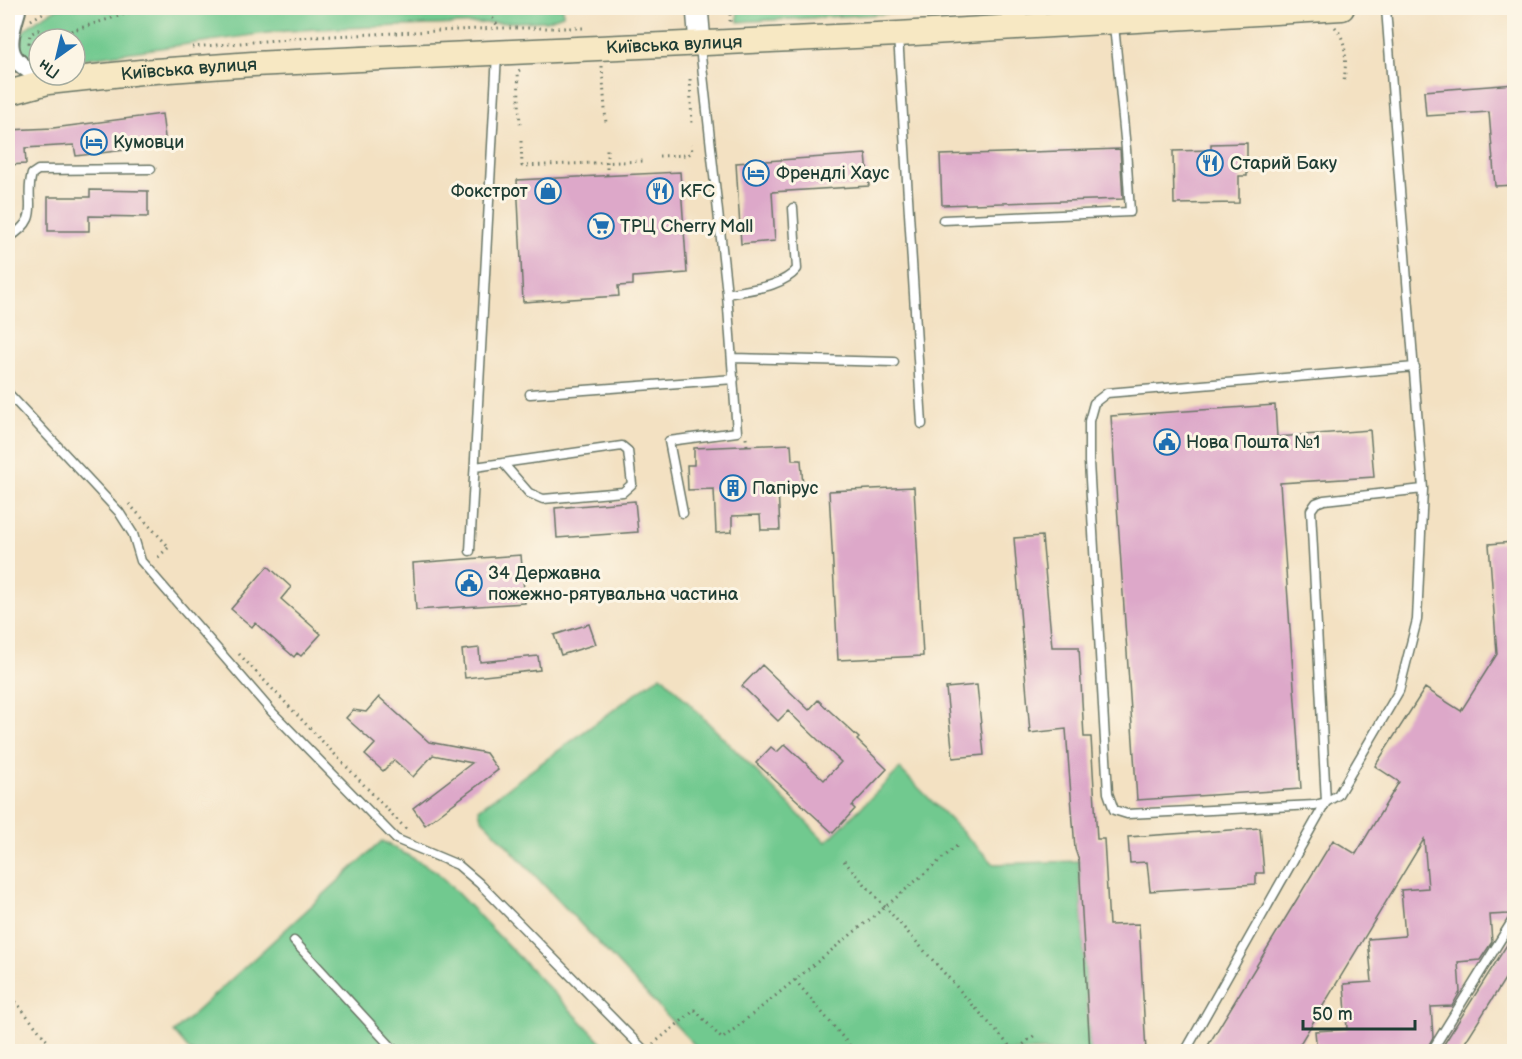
<svg xmlns="http://www.w3.org/2000/svg" width="1522" height="1059" font-family="'Balsamiq Sans',sans-serif">
<style>
.green{fill:#71c98f;stroke:#488362;stroke-width:1.5}
.building{fill:#dda8c9}
.lines{fill:none;stroke-linecap:round;stroke-linejoin:round}
.service-casing{stroke:#697666;stroke-width:11}
.minor-casing{stroke:#697666;stroke-width:20}
.tertiary-casing{stroke:#697666;stroke-width:24}
.secondary-casing{stroke:#697666;stroke-width:27}
.path{stroke:#697666;stroke-width:3;stroke-dasharray:1.5 4.5;stroke-linecap:butt}
.service{stroke:#fff;stroke-width:8}
.minor{stroke:#fff;stroke-width:16}
.tertiary{stroke:#fff;stroke-width:21}
.secondary{stroke:#f7e8c3;stroke-width:24}
.labels{text-anchor:middle;dominant-baseline:central;stroke-width:6;stroke-linejoin:round;paint-order:stroke}
.street-label{font-size:18px;fill:#1f3d34;stroke:#fcf5e5}
.poi-label{font-size:18px;fill:#1f3d34;stroke:#fcf5e5;text-anchor:start}
</style>
<rect width="100%" height="100%" fill="#fcf5e5"/>
<filter id="ink" filterUnits="userSpaceOnUse"><feTurbulence type="fractalNoise" baseFrequency=".0167" numOctaves="2"/><feDisplacementMap in="SourceGraphic" scale="12" xChannelSelector="R" yChannelSelector="G"/><feConvolveMatrix kernelMatrix="1 2 1 2 8 2 1 2 1" color-interpolation-filters="sRGB"/></filter>
<filter id="wash" filterUnits="userSpaceOnUse"><feTurbulence type="fractalNoise" baseFrequency=".008" numOctaves="4" result="noise"/><feDisplacementMap in="SourceGraphic" scale="24" xChannelSelector="R" yChannelSelector="G"/><feGaussianBlur stdDeviation="1.35" result="paint"/><feColorMatrix in="noise" values="0 0 0 0 0 0 0 0 0 0 0 0 0 0 0 0 0 1.4 0 .05"/><feComposite in="paint" operator="in"/></filter>
<g filter="url(#wash)">
<rect width="100%" height="100%" fill="#f3e1c2"/>
<path class="green" d="M58,8H563V15L546,21L316,29L275,32L75,60V39H39V63L27,62C25,59 20,54 19,50C12,30 45,16 58,8Z
M737,8H990L738,22Z
M661,675L826,842L900,769L994,864L1079,861L1090,1051H700L481,818L479,809Z
M382,841L436,871L610,1051L191,1052L174,1032Z"/>
<g id="blocks">
<path class="building" d="M1515,84V185L1495,186L1489,112L1426,116L1424,91Z
M162,114L166,145L76,156L74,145L25,148L26,164L8,165V130L53,128Z
M1247,143V176H1239V203L1174,204L1173,151L1211,150V144Z
M1120,149L1123,199L942,205L940,155Z
M866,154L869,186L772,192L775,241L741,244L736,163Z
M680,172L687,273L633,277V285L618,286L619,296L523,302L517,180Z
M90,190L148,191V217L89,216V231H48V197H90Z
M1275,405L1277,437L1370,430L1374,477L1280,483L1301,789L1137,800L1111,416Z
M791,444L792,460H801L803,486L778,487L780,530H761L760,515L732,516V532L716,533L714,489L688,490L687,465H694V448Z
M914,487L923,656L838,660L829,491Z
M635,501L638,532L557,538L555,508Z
M1042,536L1052,647H1079L1084,737H1091L1097,839H1104L1109,925L1139,924L1146,1052H1090L1079,861L1075,849L1066,729L1030,733L1014,538Z
M1513,542L1515,912L1509,914L1490,915L1492,942L1480,960L1458,962L1460,992L1452,1006L1431,1007L1433,1037L1425,1052H1317L1315,1031L1347,1029L1344,984L1372,982L1368,939L1405,936L1401,890L1428,888L1424,839L1295,1052H1204L1333,840L1356,854L1399,782L1375,766L1425,688L1461,711L1497,654L1489,544Z
M521,555L525,603L416,610L413,563Z
M268,566L291,587L281,599L321,634L301,656L297,653L294,657L255,623L252,627L231,609Z
M589,624L596,644L561,655L554,635Z
M479,648L480,662L538,656L540,670L465,678L462,650Z
M762,665L809,710L818,700L859,738L857,740L887,769L852,806L855,809L833,833L756,763L771,747L777,752L785,744L824,780L841,762L788,711L778,721L742,686Z
M977,685L984,755L953,758L946,688Z
M379,697L429,742L486,753L498,770L425,825L413,808L472,763L433,755L413,777L394,760L383,771L365,755L375,744L346,718L353,710L366,712Z
M1260,828L1264,873H1256V884L1150,891L1147,862L1130,863L1128,837Z
M1515,932V963L1459,1052H1439Z"/>
</g>
</g>
<g filter="url(#ink)">
<use href="#blocks" fill-opacity="0" stroke="#697666" stroke-width="1.5"/>
<g class="lines">
<g class="service-casing">
<path id="service" d="M1386,8L1423,489L1417,620L1399,691L1338,795L1326,802L1315,805L1127,814L1114,810L1108,793L1089,462V421L1094,403L1107,393L1415,367
M898,35L922,424
M943,220L1130,212L1126,149L1114,25
M8,238C44,217 23,203 32,174L38,170L151,169
M727,294C750,289 781,288 797,269L793,208
M733,358L894,362
M8,393L119,512L133,534L141,561L272,712L396,839L458,865L479,883L646,1052
M530,394L734,379
M475,467L622,446L628,451L632,484L623,492L543,499L529,493L503,463
M683,513L669,441L737,432L727,294L700,47
M470,551L497,54
M294,941L396,1052
M1185,1052L1326,802L1311,510L1316,503L1324,500L1423,489
M1431,1052L1514,918"/>
</g>
<g class="minor-casing">
<path id="minor" d="M17,11C3,57 10,59 48,82"/>
</g>
<g class="tertiary-casing">
<path id="tertiary" d="M697,8L700,43"/>
</g>
<g class="secondary-casing">
<g id="secondary">
<path id="s1" d="M8,93L48,82L141,72L253,64L898,34L1342,8"/>
</g>
</g>
<path class="path" d="M486,8L499,28
M730,8V24
M31,20L52,8
M1335,27C1348,41 1346,64 1344,82
M48,38L144,8
M192,47L312,37L499,28H583
M39,49L34,48L29,43L30,34L38,30L44,32L47,37
M602,66L606,124
M520,70L518,71L520,128
M690,79L692,125
M521,141L522,166L645,161
M659,156L688,155L692,152L691,144
M607,175V149
M746,438L747,446
M129,504L169,547L155,560
M239,654L406,829
M844,861L1014,1051
M795,980L855,1052
M8,992L56,1052
M653,1044L695,1010L722,1039L885,907L958,845
M1014,1052L1036,1034"/>
<use href="#service" class="service"/>
<use href="#minor" class="minor"/>
<use href="#tertiary" class="tertiary"/>
<use href="#secondary" class="secondary"/>
</g>
</g>
<defs>
<g id="hotel-ring" transform="scale(1.35)"><circle r="9.5" fill="#fcf5e5" stroke="#1f6fb2" stroke-width="1.5"/><path d="M-6-4.5h1.5V1H6V5H4.5V3h-9V5H-6ZM-4 0a1.8 1.8 0 1 1 3.6 0ZM.5 0V-2.5h3Q6-2.5 6 0Z" fill="#1f6fb2"/></g>
<g id="restaurant-ring" transform="scale(1.35)"><circle r="9.5" fill="#fcf5e5" stroke="#1f6fb2" stroke-width="1.5"/><path d="M-5-6h1v4h1v-4h1v4h1v-4h1v5L-1.5 .5V6h-2V.5L-5-1ZM5-6V6H3V1.5H1.5Q1.5-4 5-6Z" fill="#1f6fb2"/></g>
<g id="shop-ring" transform="scale(1.35)"><circle r="9.5" fill="#fcf5e5" stroke="#1f6fb2" stroke-width="1.5"/><path d="M-5-2.5h2.3a2.7 3.5 0 0 1 5.4 0H5L5.5 6h-11ZM-1.5-2.5h3a1.5 2.3 0 0 0-3 0Z" fill="#1f6fb2"/></g>
<g id="supermarket-ring" transform="scale(1.35)"><circle r="9.5" fill="#fcf5e5" stroke="#1f6fb2" stroke-width="1.5"/><path d="M-6-5.5h2.5l.6 2H6L4.5 2H-2.5L-4.4-4H-6ZM-1.5 3.2a1.3 1.3 0 1 0 .1 0ZM3 3.2a1.3 1.3 0 1 0 .1 0Z" fill="#1f6fb2"/></g>
<g id="civic-ring" transform="scale(1.35)"><circle r="9.5" fill="#fcf5e5" stroke="#1f6fb2" stroke-width="1.5"/><path d="M-.6-6.5H3V-4.5H.6V-3L4-1V1h2V6H-6V1h2V-1L-.6-3ZM-1.2 2.5V6h2.4V2.5Z" fill="#1f6fb2"/></g>
<g id="building-ring" transform="scale(1.35)"><circle r="9.5" fill="#fcf5e5" stroke="#1f6fb2" stroke-width="1.5"/><path d="M-4-6H4V6H1V3H-1V6H-4ZM-2.5-4.3h1.7v1.8h-1.7ZM.8-4.3h1.7v1.8H.8ZM-2.5-1h1.7V.8h-1.7ZM.8-1h1.7V.8H.8Z" fill="#1f6fb2"/></g>
</defs>
<g fill-rule="evenodd">
<use href="#hotel-ring" x="94" y="142"/>
<use href="#restaurant-ring" x="1210" y="163"/>
<use href="#hotel-ring" x="756" y="173"/>
<use href="#shop-ring" x="548" y="191"/>
<use href="#restaurant-ring" x="660" y="191"/>
<use href="#supermarket-ring" x="601" y="226"/>
<use href="#civic-ring" x="1167" y="442"/>
<use href="#building-ring" x="733" y="488"/>
<use href="#civic-ring" x="469" y="583"/>
</g>
<g class="labels">
<g class="street-label">
<text stroke="none"><textPath href="#s1" startOffset="669">Київська вулиця</textPath></text>
<text stroke="none"><textPath href="#s1" startOffset="183">Київська вулиця</textPath></text>
</g>
<g class="poi-label">
<text x="113" y="142">Кумовци</text>
<text x="1230" y="163">Старий Баку</text>
<text x="776" y="173">Френдлі Хаус</text>
<text x="528" y="191" text-anchor="end">Фокстрот</text>
<text x="680" y="191">KFC</text>
<text x="620" y="226">ТРЦ Cherry Mall</text>
<text x="1186" y="442">Нова Пошта №1</text>
<text x="752" y="488">Папірус</text>
<text x="488" y="573">34 Державна<tspan x="488" dy="21">пожежно-рятувальна частина</tspan></text>
</g>
</g>
<rect width="1522" height="1059" fill="none" stroke="#fcf5e5" stroke-width="30"/>
<g transform="translate(57 57) rotate(214)"><circle r="28" fill="#fcf5e5" stroke="#a4ab9e" stroke-width="1.5"/>
<path d="M0-4.5L10 22L0 15L-10 22Z" fill="#1f6fb2"/>
<text y="-9" font-size="16" font-weight="bold" text-anchor="middle" fill="#1f3d34">Пн</text>
</g>
<path d="M1303 1020v9h112v-9" fill="none" stroke="#1f3d34" stroke-width="3"/>
<text x="1312" y="1020" font-size="18" fill="#1f3d34" stroke="#fcf5e5" stroke-width="4.5" paint-order="stroke">50 m</text>
</svg>
